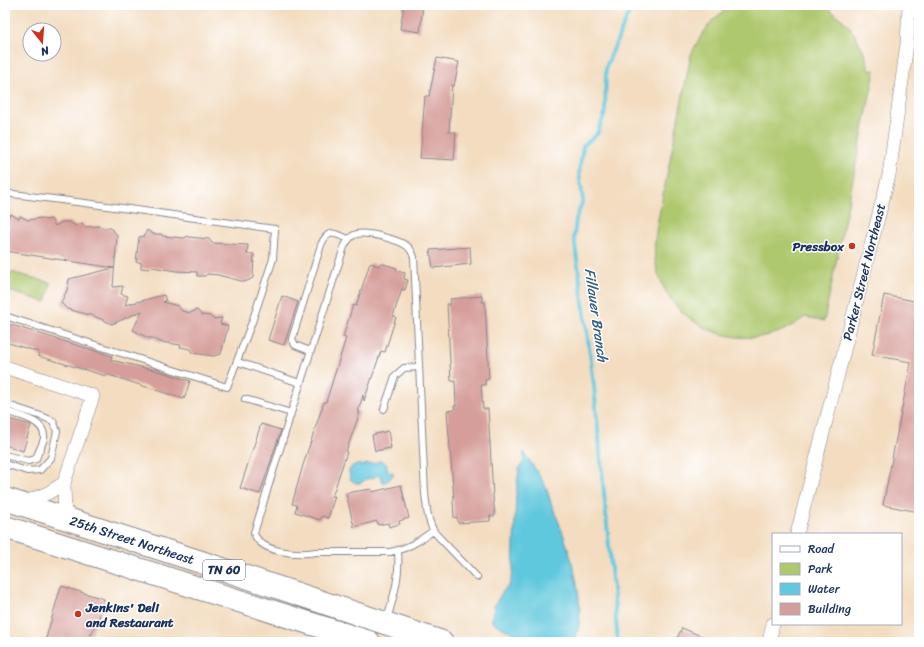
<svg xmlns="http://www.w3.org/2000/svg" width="924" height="647" font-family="Sriracha,sans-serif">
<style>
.built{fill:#f6cfd8}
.green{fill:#aec86d;stroke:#647c66}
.water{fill:#61c8dd;stroke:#3e7c9e}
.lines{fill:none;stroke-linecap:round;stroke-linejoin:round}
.stream{stroke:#61c8dd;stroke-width:4}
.building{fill:#d69e9a}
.lane-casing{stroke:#87868e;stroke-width:8}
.street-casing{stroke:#87868e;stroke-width:14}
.highway-casing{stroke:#87868e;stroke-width:24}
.lane{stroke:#fff;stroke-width:6}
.street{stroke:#fff;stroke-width:13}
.highway{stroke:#fff;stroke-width:22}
.poi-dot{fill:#c8321e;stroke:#fff;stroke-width:1.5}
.labels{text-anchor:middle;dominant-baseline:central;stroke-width:3;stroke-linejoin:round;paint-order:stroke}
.shield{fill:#fff;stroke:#5f6d8e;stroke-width:1}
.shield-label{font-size:12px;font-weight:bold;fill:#1b2f5e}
.poi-label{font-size:13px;font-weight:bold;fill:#1b2f5e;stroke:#fff;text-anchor:end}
.street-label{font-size:13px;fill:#1b2f5e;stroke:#fff}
.water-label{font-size:14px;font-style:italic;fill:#305d84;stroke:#fff}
</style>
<rect width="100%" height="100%" fill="#fff"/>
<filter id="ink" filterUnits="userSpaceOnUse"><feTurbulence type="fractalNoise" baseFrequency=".025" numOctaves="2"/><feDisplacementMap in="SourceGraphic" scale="8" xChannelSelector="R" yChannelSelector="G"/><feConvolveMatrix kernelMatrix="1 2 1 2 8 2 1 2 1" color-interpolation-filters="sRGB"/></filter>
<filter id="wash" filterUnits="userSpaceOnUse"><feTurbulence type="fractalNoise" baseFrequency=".012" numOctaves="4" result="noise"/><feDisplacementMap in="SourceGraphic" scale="16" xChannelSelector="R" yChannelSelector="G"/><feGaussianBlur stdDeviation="0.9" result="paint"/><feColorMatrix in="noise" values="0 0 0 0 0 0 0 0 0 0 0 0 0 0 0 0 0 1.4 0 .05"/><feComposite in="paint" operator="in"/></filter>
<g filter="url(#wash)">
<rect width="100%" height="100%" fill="#f3dcbf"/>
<path class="built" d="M911,5H919V45L907,44Z"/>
<path class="green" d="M734,5H824L845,22L854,33L864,52L869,69L875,71L824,321L805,317C795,324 785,331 773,334C728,347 677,324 660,279C653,262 654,243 657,225L691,55C700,35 714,14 734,5Z
M11,272L51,283L46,302L5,290Z"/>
<path class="water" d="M524,452C531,462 537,473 544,483C547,489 549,497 551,503C566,539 591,605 574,642C566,642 557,643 549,642C534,641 504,630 492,622V618L494,606L503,591L509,586L513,571L516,495L519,469L524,461Z
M379,461C386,461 388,465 387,471L394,473C392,478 388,481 383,483L381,476L377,475L374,478L366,479C361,485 355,484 350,479L349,471C352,464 357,463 363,466L366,464L375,463Z"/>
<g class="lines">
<path class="stream" d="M618,642L593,376L574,237L576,219L583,200L579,173L583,146L597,134L605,113L606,67L632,5"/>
</g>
<g id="blocks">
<path class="building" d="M404,5H423L420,32L400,29Z
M437,58L459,62L454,86L452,85L449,132H456L454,160L420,158L425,96H429Z
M11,214L19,219L20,216L28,220L41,218L45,220L51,219L55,226L62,222H69L76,226L82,223L85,227L99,226L105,228H111L117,235L113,287L123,286L121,294L128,296L125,305L164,295L166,301L163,302L178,306L182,311L190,313L197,310L202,315L210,316L213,319L222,318L220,324L228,326L221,354L213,356L192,353L190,349L180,347L181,345L160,342L153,338H148L133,330L142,311L112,324L94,316L67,309L61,303L67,290L69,279L114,268L5,251V219Z
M147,230L153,234H161L163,236L184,238L188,236L189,237L209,239L212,243L248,245L247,254H254L253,278L245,282L218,275L207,274L205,276H197V272L176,271L152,267L148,269L141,268V262H136L139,237L144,236Z
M470,247L471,264L433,268L430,250Z
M370,263L379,266L380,263L397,268L396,270L405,273L404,279L408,280L405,290L402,289L393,316L396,317L385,352L381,351L364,401L363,395L358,412H360L346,452H347L332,497L335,496L328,518L322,516L320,520L295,512L297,505L292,504L303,465L324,402H326L346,338L343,337L353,305L356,306Z
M884,295L919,302V512L883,505L911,362L872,355Z
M282,296L298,302L284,345L268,340Z
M482,296V302H485L489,379L485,380V385H481L483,409H488L493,496L495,516H490V521L458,523L457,517L454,518L453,500L454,499L447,411L455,410L454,406H456L455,381H451L447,304H451L450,299Z
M5,323L112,356L111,360L162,372L190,381L184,399L106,374V376L38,356L39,352L5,342Z
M5,418L31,425L23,451L5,445Z
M261,424L281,430L260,494L240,488Z
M388,431L391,448L375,451L372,435Z
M401,485L409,518L399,521L400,524L389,527L388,523L378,525L377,521L354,527L346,493L371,489L372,492Z
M61,586L104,599L98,621L96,620L92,634H90L88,642H45Z
M682,628L715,642H675Z"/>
</g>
</g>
<g filter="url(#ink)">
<use href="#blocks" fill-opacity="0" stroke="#87868e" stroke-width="1"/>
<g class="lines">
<g class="lane-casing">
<path id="lane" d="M5,193L85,203L275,229L273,259L252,322L227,387L5,316
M310,351L295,345L292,339L321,245C328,228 335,233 348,239
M238,362L300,383
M245,399L291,413
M5,404L41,416L53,421L57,431L51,458L40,470L27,471L5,464
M384,409L395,376L404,368L419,367
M5,411C17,415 46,420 44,438C43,444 38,452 36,459L28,461L5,455
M433,531C419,541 407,549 390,552H316C298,555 260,553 254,533L291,413L344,247C347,242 349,237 354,235C364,230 399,240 407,246C411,249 412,252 414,257L425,494C427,508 427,521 435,533L477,577
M387,620C394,594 400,578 398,551"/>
</g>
<g class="street-casing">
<path id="street" d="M5,367L93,396L64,483L65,519
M21,504L48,493L64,483
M797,534L889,175L907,44L909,5
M769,642L773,624"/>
</g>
<g class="highway-casing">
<path id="highway" d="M5,499L201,562L442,642
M5,527L369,642"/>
</g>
<use href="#lane" class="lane"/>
<use href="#street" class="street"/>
<use href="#highway" class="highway"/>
</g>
</g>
<g class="poi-dot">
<circle cx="852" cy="246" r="4"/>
<circle cx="78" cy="614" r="4"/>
</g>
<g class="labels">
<rect class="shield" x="203" y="560" width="42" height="20" rx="3"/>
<g class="shield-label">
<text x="224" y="570">TN 60</text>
</g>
<g class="poi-label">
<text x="844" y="246">Pressbox</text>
<text x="86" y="607" text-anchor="start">Jenkins' Deli<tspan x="86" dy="15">and Restaurant</tspan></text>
</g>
<g class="street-label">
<text transform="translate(864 272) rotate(-76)">Parker Street Northeast</text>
<text transform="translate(132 540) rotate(18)">25th Street Northeast</text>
</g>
<g class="water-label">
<text transform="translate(596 315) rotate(82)">Fillauer Branch</text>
</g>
</g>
<rect width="924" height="647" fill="none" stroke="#fff" stroke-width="20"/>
<rect x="772" y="533" width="130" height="92" fill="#ffffff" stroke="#a4acbf"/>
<rect x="780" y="546" width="20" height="6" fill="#ffffff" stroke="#a4acbf"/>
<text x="808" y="553" font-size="12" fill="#1b2f5e">Road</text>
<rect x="780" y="563" width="20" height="12" fill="#aec86d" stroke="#a4acbf"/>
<text x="808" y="573" font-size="12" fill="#1b2f5e">Park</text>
<rect x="780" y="583" width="20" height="12" fill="#61c8dd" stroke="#a4acbf"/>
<text x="808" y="593" font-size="12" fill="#1b2f5e">Water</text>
<rect x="780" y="603" width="20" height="12" fill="#d69e9a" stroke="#a4acbf"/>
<text x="808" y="613" font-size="12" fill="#1b2f5e">Building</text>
<g transform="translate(42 42) rotate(163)"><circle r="19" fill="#ffffff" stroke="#a4acbf"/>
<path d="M0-3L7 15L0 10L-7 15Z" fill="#c8321e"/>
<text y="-6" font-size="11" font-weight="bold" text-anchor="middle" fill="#1b2f5e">N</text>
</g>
</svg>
